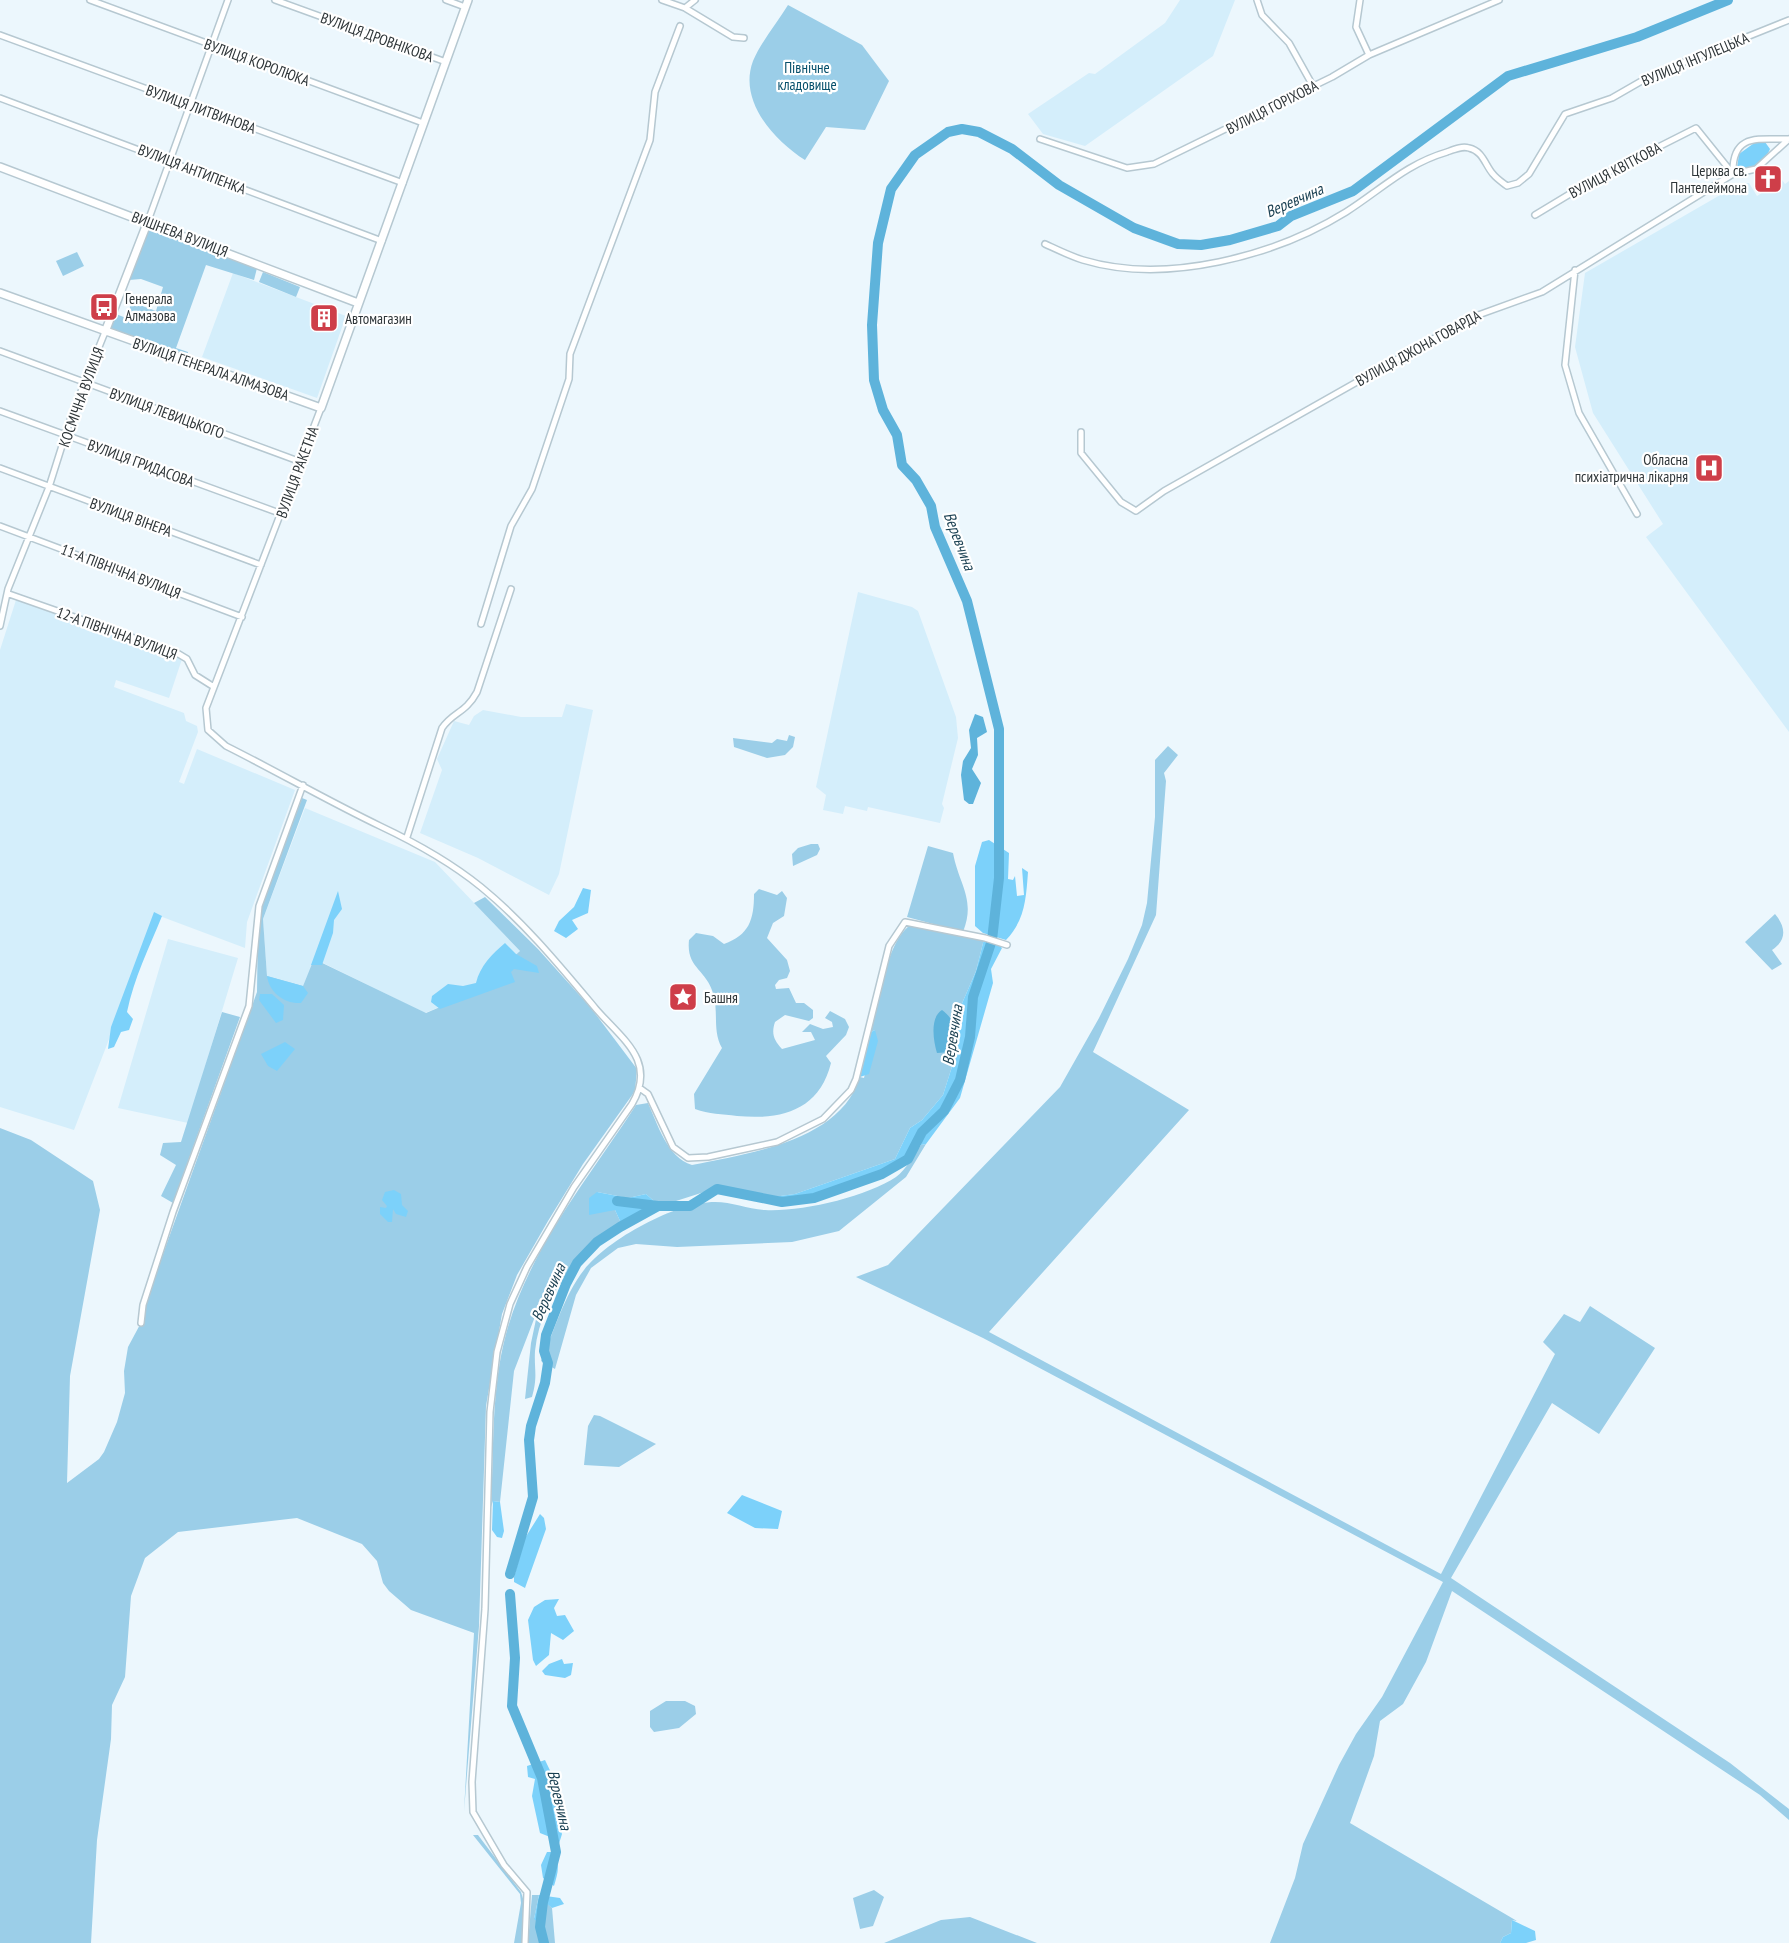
<svg xmlns="http://www.w3.org/2000/svg" width="1789" height="1943" font-family="'PT Sans Narrow',sans-serif">
<style>
.built{fill:#d4eefb}
.green{fill:#9bcee8}
.forest{fill:#7cd1fa}
.water{fill:#5eb3db}
.lines{fill:none;stroke-linecap:round;stroke-linejoin:round}
.river{stroke:#5eb3db;stroke-width:10}
.minor-casing{stroke:#b6c8d1;stroke-width:8}
.tertiary-casing{stroke:#b6c8d1;stroke-width:10}
.minor{stroke:#fff;stroke-width:5}
.tertiary{stroke:#fff;stroke-width:7}
.labels{text-anchor:middle;dominant-baseline:central;stroke-width:4.5;stroke-linejoin:round;paint-order:stroke}
.street-label{font-size:15px;fill:#2e3538;stroke:#fff}
.park-label{font-size:15px;fill:#064f6b;stroke:#fff}
.poi-label{font-size:15px;fill:#2e3538;stroke:#fff;text-anchor:start}
.water-label{font-size:16px;font-style:italic;fill:#193f51;stroke:#fff}
</style>
<rect width="100%" height="100%" fill="#ecf7fd"/>
<path class="built" d="M1180,0H1235L1213,56L1085,146L1043,134L1028,114L1089,73L1095,74L1165,23Z
M1782,180L1785,184L1789,181V732L1646,537L1663,524L1593,413L1575,347L1585,273L1741,183H1749L1757,196Z
M233,273L346,316L317,398L202,357Z
M858,592L912,607L918,611L956,717L958,738L942,804L944,808L940,823L868,807L867,811L845,806L843,814L823,810L826,795L816,787Z
M16,600L182,659L169,698L116,680L114,687L184,713L186,721L197,726L198,732L179,782L184,784L197,749L295,790L247,922L245,948L157,915L74,1130L0,1107V650Z
M566,704L593,710L559,874L549,895L478,858L420,833L442,770L437,759L454,721L469,725L474,716L483,710L521,717H562Z
M305,808L435,862L520,951L473,993L425,1013L315,959L303,986L267,976L263,919Z
M168,939L238,958L188,1123L118,1108Z"/>
<path class="green" d="M788,5L862,45L889,81L865,130L826,127L805,160C774,140 738,101 753,61C761,42 777,23 788,5Z
M150,226L257,268L254,280L206,265L176,348L188,352L187,357L110,329L116,314L126,318L132,302L156,311L163,287L141,279L129,280Z
M77,252L84,266L63,276L56,261Z
M263,272L300,287L296,297L259,282Z
M789,735L795,737L793,747L785,755L767,758L734,747L733,738L772,743L777,739L787,741Z
M1168,746L1178,755L1164,773L1166,781L1156,915L1093,1052L1189,1110L989,1332L1441,1574L1555,1354L1543,1342L1564,1314L1580,1322L1590,1306L1655,1348L1599,1434L1552,1403L1451,1578L1730,1763L1789,1809V1820L1760,1795L1452,1591L1426,1662L1403,1704L1380,1721L1374,1756L1350,1823L1517,1921L1512,1920L1511,1933L1503,1937L1500,1943H1270L1295,1878L1303,1844L1339,1765L1356,1734L1382,1697L1443,1582L983,1338L856,1277L888,1265L1060,1087L1099,1018L1128,959L1142,925L1147,903L1155,817V760Z
M302,798L307,800L263,919L267,976L303,986L314,959L426,1013L473,993L520,951L474,903L485,897L538,949L591,1008L637,1069L635,1091L583,1164L548,1221L517,1275L502,1314L486,1406L479,1626L464,1811L474,1633L411,1610L389,1591L383,1583L377,1561L362,1544L297,1518L178,1532L145,1558L131,1596L125,1677L112,1705L111,1739L97,1840L91,1943H0V1128L31,1140L93,1181L100,1210L70,1376L67,1483L99,1459L104,1452L117,1422L125,1393L124,1371L128,1347L143,1319L148,1296L257,992L258,923L263,903Z
M811,844H818L820,849L817,855L793,866L792,854L798,848Z
M928,846L953,853C959,885 976,899 963,932L907,917Z
M759,889L777,895L782,891L787,898L784,916L773,923L767,938L787,960L790,971L787,978L779,980L775,985L776,989L789,988L796,1003H804L813,1010V1018L809,1021L785,1015L775,1022C771,1034 774,1040 782,1049L815,1040L811,1032H802L810,1024L823,1029L833,1027L832,1022L825,1018L830,1011L845,1019L849,1027L846,1035L826,1056L831,1063C819,1111 781,1120 737,1116C722,1114 709,1114 695,1109L694,1094L722,1048C712,1031 719,1012 713,993C706,969 686,968 689,940L696,933L713,936L724,944C749,935 754,920 754,894Z
M1775,914C1786,927 1787,940 1772,950L1782,964L1772,970L1745,942Z
M909,926L925,927L984,939L976,971L957,1015L956,1054L943,1095L922,1120L910,1128L895,1159L795,1194L773,1197L723,1186L676,1201L655,1202L646,1194L628,1198L597,1192L615,1210L621,1223C579,1253 541,1296 535,1351C534,1370 538,1376 532,1397L525,1399L531,1343L538,1310L536,1314L514,1371L500,1502L493,1501L491,1507C494,1450 491,1389 506,1334C529,1249 589,1178 636,1105L648,1103C658,1125 667,1157 692,1165C748,1153 840,1142 860,1077L864,1078L875,1030L871,1032C878,1003 886,944 909,926Z
M222,1012L240,1017L173,1203L161,1196L176,1165L160,1155L163,1143L181,1142Z
M926,1144L906,1177L839,1231L792,1242L677,1247L636,1244L618,1248L591,1268L576,1295L555,1369L541,1361C554,1332 564,1295 584,1270C608,1239 676,1202 715,1202C732,1202 748,1209 765,1210C801,1212 866,1197 896,1177C906,1170 914,1154 921,1145Z
M594,1415L600,1416L656,1444L619,1467L584,1465L588,1426Z
M666,1701H685L695,1706L696,1714L679,1728L654,1732L650,1727V1711Z
M473,1835H478L521,1892L524,1902L522,1943H514L521,1903L520,1894Z
M874,1890L884,1897L873,1926L860,1929L853,1898Z
M532,1895H539L534,1919L546,1902L552,1908L555,1943H528Z
M970,1917L1037,1943H884L941,1920Z"/>
<path class="forest" d="M1757,141L1765,142L1770,149C1765,161 1751,173 1737,168L1739,154Z
M989,840L1009,853L1008,879L1013,880L1015,876L1017,896L1024,895L1022,868L1028,872C1026,899 1025,920 1006,940L983,933L975,926V866L982,842Z
M583,888L591,890L588,913L572,920L578,929L566,938L554,931L559,921L574,907Z
M338,891L342,909L334,920L333,933L322,965H311Z
M154,912L162,916C149,948 134,978 127,1012L133,1019L129,1030L121,1032L114,1047L108,1049L111,1027Z
M984,939L997,943L1002,948L991,969L993,983L960,1098L926,1144L921,1145L922,1139L933,1126H928L905,1157L886,1171L806,1197H773L795,1194L895,1159L910,1128L922,1120L943,1095L956,1054L957,1015L976,971Z
M505,943L516,954L537,966L539,973L514,969L511,972L515,982L440,1009L431,1002L432,996L448,984L463,986L476,983C480,966 492,954 505,943Z
M267,976L303,986L308,993L301,1003C284,1004 269,992 267,976Z
M260,994H272L284,1005L283,1020L276,1023L259,1000Z
M875,1030L878,1041L869,1074L860,1077L871,1032Z
M285,1042L295,1049L277,1071L268,1066L261,1054Z
M394,1190L401,1194L402,1205L408,1211L406,1217L396,1214L393,1209L392,1222H388L380,1214V1207L386,1208L387,1206L382,1200L385,1192Z
M597,1192L628,1198L646,1194L655,1202L651,1208L621,1223L615,1210L589,1215V1198Z
M742,1495L782,1511L778,1529L755,1528L727,1513Z
M493,1501L500,1502L504,1531L502,1538L497,1537L492,1530Z
M540,1514L544,1518L546,1529L525,1588L514,1582V1577L525,1538Z
M559,1599L554,1608L557,1616L565,1615L574,1631L563,1640L551,1633L549,1655L536,1666L533,1660L528,1620L534,1607L545,1600Z
M562,1659L564,1664L573,1663L571,1675L565,1678L545,1675L542,1671L549,1664Z
M545,1760L557,1785L560,1801L557,1820L562,1834L558,1847H554L550,1837L540,1833L532,1796L535,1779L528,1777L527,1766Z
M547,1852H552C561,1864 558,1872 554,1886L543,1878L541,1865Z
M539,1895L560,1898L564,1904L552,1908L546,1903L545,1921L538,1922L534,1919Z
M1512,1920L1535,1931L1536,1940L1526,1943H1500L1503,1937L1511,1933Z"/>
<path class="water" d="M975,714L983,717L987,732L977,738L978,755L972,769L981,783L973,804H969L964,800L961,775L963,761L971,748L969,730Z
M942,1010C955,1019 962,1038 951,1052L937,1053C933,1040 930,1017 942,1010Z"/>
<g class="lines">
<path class="river" d="M617,1201L658,1206
M510,1574L533,1497L529,1440L531,1426L545,1383L548,1363L544,1351L546,1335L566,1284L577,1263L597,1242L620,1227L658,1206H690L717,1189L782,1202L814,1198L882,1174L908,1159L922,1132L944,1111L960,1080L970,1037L973,997L992,940L999,878V729L967,601L935,527L931,506L916,480L902,465L897,435L883,410L874,380L872,325L878,243L891,189L915,155L948,132L962,129L979,132L1012,149L1059,185L1134,228L1178,244L1201,245L1230,240L1278,226L1291,216L1353,191L1508,76L1637,37L1728,0
M510,1594L515,1658L512,1706L542,1778L556,1852L543,1902L540,1927L544,1943"/>
<g class="minor-casing">
<path id="minor" d="M90,0L423,123
M275,0L446,62
M446,0L465,7
M662,0L685,8L733,37L744,38
M1257,0L1262,15L1289,43L1313,86
M1360,0L1356,27L1369,55
M685,8L695,0
M0,35L403,183
M0,98L382,241
M1040,139L1127,168L1154,164L1332,77L1369,55L1499,0
M1733,173C1732,132 1760,140 1788,139
M1535,215L1593,180L1696,128L1733,174
M148,221L228,0
M1045,244C1058,250 1070,256 1083,260C1166,285 1275,256 1346,212C1382,189 1406,164 1447,152C1455,149 1462,146 1469,148C1483,151 1485,165 1493,174C1497,179 1502,182 1507,186L1518,183L1529,174L1565,114L1612,98L1652,75L1789,20
M1575,270L1565,365L1579,413L1637,514
M0,351L301,462
M321,408L206,708L208,730L226,746C278,772 328,801 380,826C416,843 449,861 481,887C524,922 560,966 596,1009C623,1040 657,1061 632,1104L574,1187L527,1267L510,1304L497,1352L490,1412L485,1609L472,1782L473,1812L504,1865L527,1892L525,1943
M0,411L282,514
M1081,432V453L1121,502L1136,511L1164,491L1470,318L1542,292L1733,174L1756,169L1789,139
M0,468L261,565
M0,526L242,617
M9,594L177,653L187,659L195,675L214,687
M481,624L511,526L532,489L569,379L570,354L650,140L655,92L680,26
M0,626L8,589L49,487L72,414L105,332
M407,837L442,728C454,711 465,714 477,692L511,589
M641,1089L648,1094L673,1147L688,1158L708,1157L777,1142L823,1119L851,1090L856,1079L889,946L905,922L985,938L1007,945
M141,1323L143,1305L173,1212L249,1006L259,906L303,785"/>
</g>
<g class="tertiary-casing">
<path id="tertiary" d="M0,167L358,303
M0,293L321,408L468,0
M105,332L148,221"/>
</g>
<use href="#minor" class="minor"/>
<use href="#tertiary" class="tertiary"/>
</g>
<defs>
<g id="church-square" transform="scale(1.5)"><rect x="-9" y="-9" width="18" height="18" rx="4" fill="#ce3e49" stroke="#fff"/><path d="M-1.2-6h2.4v3.5h3.3v2.4h-3.3V6h-2.4V-.1h-3.3v-2.4h3.3Z" fill="#fff"/></g>
<g id="bus-square" transform="scale(1.5)"><rect x="-9" y="-9" width="18" height="18" rx="4" fill="#ce3e49" stroke="#fff"/><path d="M-5-6H5V4H4V6H2V4H-2V6H-4V4H-5ZM-3.5-4V0h7V-4ZM-3.5 1.2v1.5H-2V1.2ZM2 1.2v1.5H3.5V1.2Z" fill="#fff"/></g>
<g id="building-square" transform="scale(1.5)"><rect x="-9" y="-9" width="18" height="18" rx="4" fill="#ce3e49" stroke="#fff"/><path d="M-4-6H4V6H1V3H-1V6H-4ZM-2.5-4.3h1.7v1.8h-1.7ZM.8-4.3h1.7v1.8H.8ZM-2.5-1h1.7V.8h-1.7ZM.8-1h1.7V.8H.8Z" fill="#fff"/></g>
<g id="hospital-square" transform="scale(1.5)"><rect x="-9" y="-9" width="18" height="18" rx="4" fill="#ce3e49" stroke="#fff"/><path d="M-5-5h3v3.5h4V-5h3V5h-3V1.5h-4V5h-3Z" fill="#fff"/></g>
<g id="sight-square" transform="scale(1.5)"><rect x="-9" y="-9" width="18" height="18" rx="4" fill="#ce3e49" stroke="#fff"/><path d="M0-6L1.8-2.2L6-1.7L2.9 1.2L3.7 5.4L0 3.3L-3.7 5.4L-2.9 1.2L-6-1.7L-1.8-2.2Z" fill="#fff"/></g>
</defs>
<g fill-rule="evenodd">
<use href="#church-square" x="1768" y="179"/>
<use href="#bus-square" x="104" y="307"/>
<use href="#building-square" x="324" y="318"/>
<use href="#hospital-square" x="1709" y="468"/>
<use href="#sight-square" x="683" y="997"/>
</g>
<g class="labels">
<g class="street-label">
<text transform="translate(377 37) rotate(20)">ВУЛИЦЯ ДРОВНІКОВА</text>
<text transform="translate(1695 59) rotate(-23)">ВУЛИЦЯ ІНГУЛЕЦЬКА</text>
<text transform="translate(257 62) rotate(20)">ВУЛИЦЯ КОРОЛЮКА</text>
<text transform="translate(1272 107) rotate(-27)">ВУЛИЦЯ ГОРІХОВА</text>
<text transform="translate(201 109) rotate(20)">ВУЛИЦЯ ЛИТВИНОВА</text>
<text transform="translate(192 169) rotate(21)">ВУЛИЦЯ АНТИПЕНКА</text>
<text transform="translate(1615 170) rotate(-28)">ВУЛИЦЯ КВІТКОВА</text>
<text transform="translate(180 234) rotate(21)">ВИШНЕВА ВУЛИЦЯ</text>
<text transform="translate(1418 348) rotate(-29)">ВУЛИЦЯ ДЖОНА ГОВАРДА</text>
<text transform="translate(211 369) rotate(19)">ВУЛИЦЯ ГЕНЕРАЛА АЛМАЗОВА</text>
<text transform="translate(81 397) rotate(-70)">КОСМІЧНА ВУЛИЦЯ</text>
<text transform="translate(167 413) rotate(20)">ВУЛИЦЯ ЛЕВИЦЬКОГО</text>
<text transform="translate(141 463) rotate(20)">ВУЛИЦЯ ГРИДАСОВА</text>
<text transform="translate(297 472) rotate(-70)">ВУЛИЦЯ РАКЕТНА</text>
<text transform="translate(131 517) rotate(20)">ВУЛИЦЯ ВІНЕРА</text>
<text transform="translate(121 571) rotate(21)">11-А ПІВНІЧНА ВУЛИЦЯ</text>
<text transform="translate(117 633) rotate(20)">12-А ПІВНІЧНА ВУЛИЦЯ</text>
</g>
<g class="park-label">
<text x="807" y="67">Північне<tspan x="807" dy="17">кладовище</tspan></text>
</g>
<g class="poi-label">
<text x="1747" y="170" text-anchor="end">Церква св.<tspan x="1747" dy="17">Пантелеймона</tspan></text>
<text x="125" y="298">Генерала<tspan x="125" dy="17">Алмазова</tspan></text>
<text x="345" y="318">Автомагазин</text>
<text x="1688" y="459" text-anchor="end">Обласна<tspan x="1688" dy="17">психіатрична лікарня</tspan></text>
<text x="704" y="997">Башня</text>
</g>
<g class="water-label">
<text transform="translate(1294 200) rotate(-24)">Веревчина</text>
<text transform="translate(960 541) rotate(69)">Веревчина</text>
<text transform="translate(952 1035) rotate(-81)">Веревчина</text>
<text transform="translate(548 1292) rotate(-66)">Веревчина</text>
<text transform="translate(560 1800) rotate(77)">Веревчина</text>
</g>
</g>
</svg>
